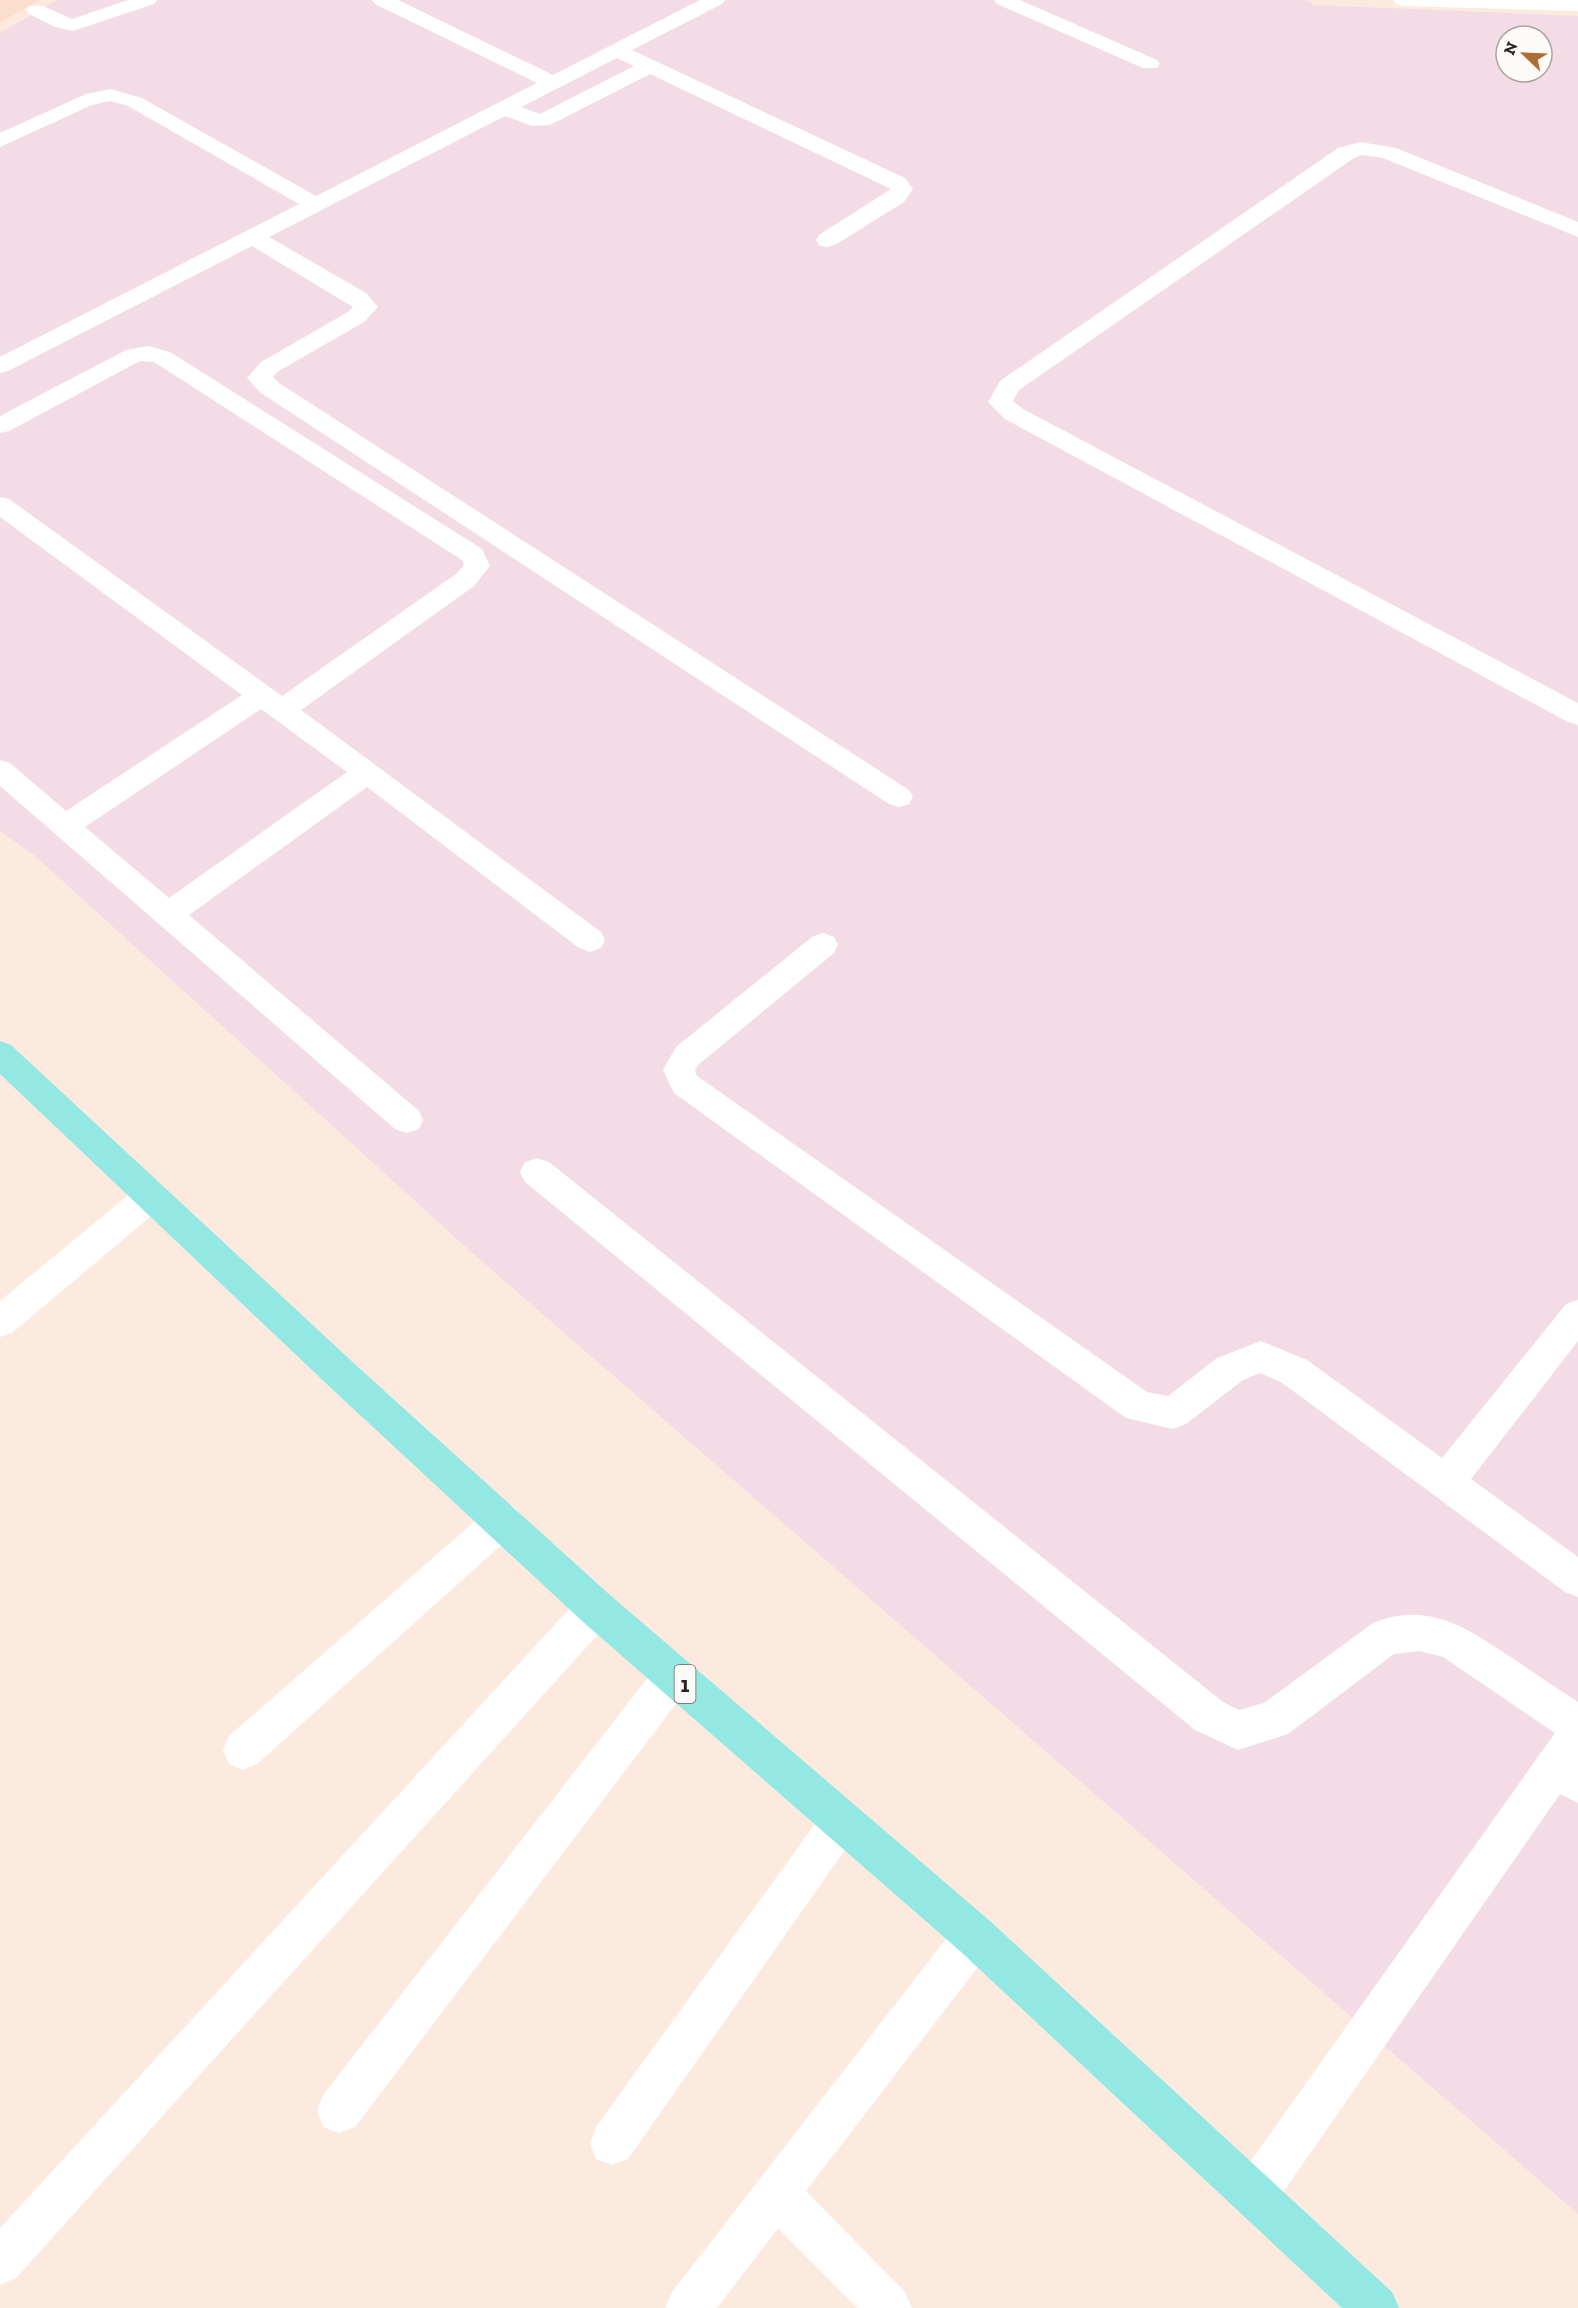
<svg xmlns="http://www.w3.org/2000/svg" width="1578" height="2308" font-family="'Zilla Slab',serif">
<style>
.industrial{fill:#f4dce7;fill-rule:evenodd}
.built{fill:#fcdecc}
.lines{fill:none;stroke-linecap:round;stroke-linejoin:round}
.minor{fill:#fff;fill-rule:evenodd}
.major{fill:#93e8e4;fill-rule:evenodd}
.labels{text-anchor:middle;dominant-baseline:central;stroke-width:4.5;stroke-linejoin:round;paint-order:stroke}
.shield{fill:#fefaf7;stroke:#6a635e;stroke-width:1.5}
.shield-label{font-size:22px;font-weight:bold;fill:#2a221d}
</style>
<rect width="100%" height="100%" fill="#fceadf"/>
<path class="industrial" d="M57,0H1306L1314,5L1578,16V2214L470,1251L35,856L0,831V33ZM1506,36H1542V72H1506Z"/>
<path class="built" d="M0,0H40L0,23Z"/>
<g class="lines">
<path class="minor" d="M128,0H157L154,4L73,31L55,27L29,14L26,10L29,6H43L72,19Z
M372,0H398L553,75L700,0H725L722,4L632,50L905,178L913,189L904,202L835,245L827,247L819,245L816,240L819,235L891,189L650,74L550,125L532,126L505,116L269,237L366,293L378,307L364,322L277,372L273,377L279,383L909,790L913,797L909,804L899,807L889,804L261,393L247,378L261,362L348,312L353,307L252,246L8,371L0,373V357L299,204L128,106L110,101L92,105L0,147V133L86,94L111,89L142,98L316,196L537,83L375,4ZM617,58L634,66L540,114L521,107Z
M994,0H1020L1157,60L1160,64L1157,68H1143L997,4Z
M1393,0H1578V11L1403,6L1396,4Z
M1360,142L1396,148L1578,222V237L1383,158L1362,155L1354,158L1019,390L1013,401L1023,409L1578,703V725L1568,722L1005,419L988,402L1000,381L1338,148Z
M148,346L170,352L482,549L490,566L474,586L301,710L601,932L605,940L601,948L590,952L579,948L367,787L189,915L419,1111L423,1120L419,1129L407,1133L395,1129L0,786V760L10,763L66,811L242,695L0,517V497L9,499L282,696L456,574L464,565L462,560L154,362L140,361L9,431L0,433V416L126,350ZM261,709L347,772L169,898L85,827Z
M823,933L834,937L838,945L834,953L698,1065L695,1070L697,1076L1147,1392L1168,1396L1217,1358L1261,1341L1307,1360L1442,1458L1566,1304L1578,1300V1341L1471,1479L1578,1557V1597L1565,1592L1281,1382L1260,1373L1243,1380L1186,1424L1173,1429L1126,1418L674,1093L663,1070L676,1047L812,937Z
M537,1158L549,1162L1223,1702L1239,1710L1264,1703L1373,1623C1428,1601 1465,1627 1509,1656C1532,1671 1555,1687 1578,1702V1803L1560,1794L1270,2211L1254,2218L1238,2211L1231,2195L1238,2179L1555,1733L1443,1657L1419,1651L1394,1654L1288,1734L1238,1750L1195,1730L525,1182L520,1172L525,1162Z
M151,1182L163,1186L168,1196L163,1206L12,1333L0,1337V1301L139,1186Z
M503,1503L516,1508L522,1520L516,1532L257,1764L243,1770L229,1764L223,1750L229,1736L490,1508Z
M596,1590L610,1595L615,1608L610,1621L16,2278L0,2285V2228L582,1595Z
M674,1656L688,1662L694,1675L688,1688L355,2127L339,2133L323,2127L317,2111L323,2095L660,1662Z
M842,1800L856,1806L862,1820L856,1834L628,2159L612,2165L596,2159L590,2143L596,2127L828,1806Z
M975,1915L990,1921L996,1936L990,1951L806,2191L905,2292L912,2308H857L778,2228L717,2308H665L672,2292L960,1921Z"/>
<path class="major" d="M0,1041L11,1045L358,1367L610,1595L990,1921L1392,2292L1399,2308H1342L960,1951L582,1621L332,1389L0,1074Z"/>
</g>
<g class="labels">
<rect class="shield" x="674.5" y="1665" width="21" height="38" rx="4.5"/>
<g class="shield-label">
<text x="685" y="1684">1</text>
</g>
</g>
<g transform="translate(1524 54) rotate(293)"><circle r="28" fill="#fefaf7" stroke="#a9a4a0" stroke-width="1.5"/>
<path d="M0-4.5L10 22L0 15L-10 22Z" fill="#ae6d37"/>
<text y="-9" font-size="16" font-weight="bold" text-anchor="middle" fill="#2a221d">N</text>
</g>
</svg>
